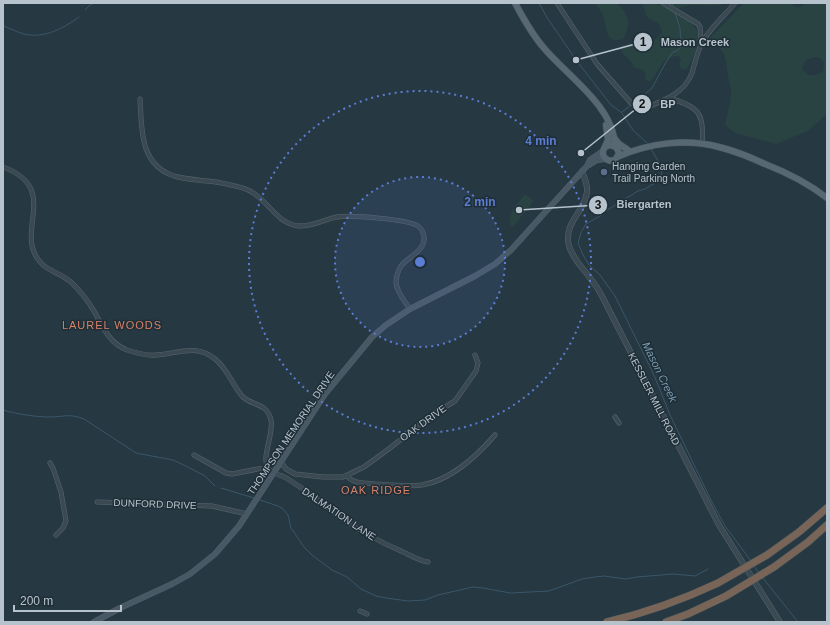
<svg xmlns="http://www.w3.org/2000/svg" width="830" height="625" font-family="Helvetica,sans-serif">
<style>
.green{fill:#284341;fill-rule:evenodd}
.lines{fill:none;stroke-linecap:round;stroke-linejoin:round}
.stream{stroke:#395769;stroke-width:1}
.minor-casing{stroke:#58666f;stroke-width:5}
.tertiary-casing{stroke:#58666f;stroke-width:6}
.secondary-casing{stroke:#58666f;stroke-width:6}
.primary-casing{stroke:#47555e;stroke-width:7}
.motorway-casing{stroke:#45535c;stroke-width:8}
.minor{stroke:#3a4952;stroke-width:4}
.tertiary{stroke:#3a4952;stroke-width:5}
.secondary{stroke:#485965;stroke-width:5.5}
.primary{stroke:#586872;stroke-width:6}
.motorway{stroke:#786557;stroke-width:7}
.motorway-bridge-casing{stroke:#45535c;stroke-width:8;stroke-linecap:butt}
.motorway-bridge{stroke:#786557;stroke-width:7}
.ring{fill:none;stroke:#5b7dd3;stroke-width:2;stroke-dasharray:2 4}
.service-dot{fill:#5c6f8a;stroke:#1f2e37;stroke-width:1.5}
.labels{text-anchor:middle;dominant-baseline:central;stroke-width:3;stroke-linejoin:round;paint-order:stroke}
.poi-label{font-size:10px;fill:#b7c3cc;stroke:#1f2e37;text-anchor:start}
.street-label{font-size:10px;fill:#b7c3cc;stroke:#1f2e37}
.neighbourhood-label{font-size:11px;letter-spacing:1px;fill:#d78167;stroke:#1f2e37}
.water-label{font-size:11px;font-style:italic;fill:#779aaf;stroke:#1f2e37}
.centre{fill:#5b7dd3;stroke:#1f2e37;stroke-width:2}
.ring-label{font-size:12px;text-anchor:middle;font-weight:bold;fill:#5b7dd3;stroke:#1f2e37;stroke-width:3;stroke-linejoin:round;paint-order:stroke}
.leader{fill:none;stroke:#b7c3cc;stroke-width:1.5}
.callout-dot{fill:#b7c3cc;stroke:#1f2e37;stroke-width:1.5}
.mark-label{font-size:12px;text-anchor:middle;font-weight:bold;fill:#111}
.callout-label{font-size:11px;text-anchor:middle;font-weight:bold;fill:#b7c3cc;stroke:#1f2e37;stroke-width:3;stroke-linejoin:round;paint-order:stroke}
</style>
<rect width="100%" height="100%" fill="#263842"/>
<path class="green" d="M594,3H617C629,16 631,21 624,38C605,47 607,27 603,16C602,11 598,7 594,3Z
M641,3C646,3 652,2 656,4C668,8 694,20 697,32C701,43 692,58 688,68L685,70L681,69L679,65L681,60L679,56C659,57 662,70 650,82L645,80L646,76L644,71L634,67L630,60L622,53L621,46L631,43L638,45H646L657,38L662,32L659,24L646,16L644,7Z
M669,3H725C711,10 692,0 679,9Z
M744,3H791C795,8 798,8 803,6L804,3H827V114L808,131L776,144L735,133L725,125C727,115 730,105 731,95C732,89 729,82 728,76C725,59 728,50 709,42L710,38ZM815,57L820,58L824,63L823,72L815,75H808L802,69C804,61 807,59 815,57Z
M525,194L534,201L512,228C504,216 518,203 525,194Z"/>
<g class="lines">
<path class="stream" d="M539,3L546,16L576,60L611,105L621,112L633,130L647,143
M672,3L673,5
M85,10L91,4L97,3
M4,26C11,29 17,32 24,34C44,39 64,28 79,17
M635,103L652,88L666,62L673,52L677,51L681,47L680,28L675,13
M622,112L630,106
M651,149L662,167L661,176L655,183L645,189L638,191L609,209L600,216L586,224L581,232L578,243L583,255L589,265L600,275L615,296L654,375L670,415L711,500L725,526L751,561
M3,410C16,414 36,417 50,417C63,417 70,413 84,419L136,453L173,460L186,466L205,476L215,486
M221,488L254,498
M260,500L278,506L283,509L288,515L291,528L304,547L312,555L332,570L347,577L361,589L376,596L386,598L408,601L425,600L438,595L473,587L483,588L510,593L549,591L582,579L595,577L604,576L626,579L637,577L673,574L695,576L708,569
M754,566L759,573
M762,577L798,622"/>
<g class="minor-casing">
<path id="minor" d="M557,3L597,64L631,103L640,110C660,102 684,95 692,73C695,63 697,51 703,41C711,27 725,15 735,3
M663,3L698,24L700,27L701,41L702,42
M669,98C698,107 705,112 702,144
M140,99C142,129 139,164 174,176C187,180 203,180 216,182C227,184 239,186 248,190C268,199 276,224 299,226C312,227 325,219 337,217C351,215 407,219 418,226C421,228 423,232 424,236C426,251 409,256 401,266C398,271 396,277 396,283C397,293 405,301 410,309
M3,167C63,189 11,234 42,264C50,272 63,274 72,283C80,291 88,301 94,311C103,327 109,343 127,350C136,353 146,356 156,355C177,354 196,343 215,359C227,368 232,384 242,396C251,406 267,402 271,420C274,434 261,457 268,468C272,474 282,475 288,479C297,485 306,491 315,497C324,504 332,511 341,518C360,531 380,542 401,551C410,555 418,560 428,562
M615,417L619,423
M194,455L226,473L232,474L268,467
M281,462L286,469L295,474L323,477H343L364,467L390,448L432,415L455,401L476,371L478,363L475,355
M50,463L53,468L61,492L66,521L63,528L56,535
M347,475C351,484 367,483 375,484C390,485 407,487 422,485C451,480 476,457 495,435
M97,502L212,506L247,514
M360,611L367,614"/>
</g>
<g class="tertiary-casing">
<path id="tertiary" d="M582,171C584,177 588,185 587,192C585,212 563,222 569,246C573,260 585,270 593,282C597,287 601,294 604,300L719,525L780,622"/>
</g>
<g class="secondary-casing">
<path id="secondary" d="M589,165L597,160L606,159
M94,622L120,608L172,584L190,574L215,554L239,526L325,394L372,337L386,325L410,309L475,276L495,264L511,250L587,166L590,160L603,151"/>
</g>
<g class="primary-casing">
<path id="primary" d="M515,3C523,18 532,34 543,47C567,76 614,106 615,146
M615,139L619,144L628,150
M605,147L610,145L616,147L619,153L616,159C611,162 606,161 603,155V151L608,140L606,125
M617,157C649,143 686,138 719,147C735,151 750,157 765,164C788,173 808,183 827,198"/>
</g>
<g class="motorway-casing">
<path id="motorway" d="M767,555L799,532L827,508
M774,567L808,542L827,525
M607,622C645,613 682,600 718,583
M666,622L688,614L726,596"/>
</g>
<use href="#minor" class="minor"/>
<use href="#tertiary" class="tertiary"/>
<use href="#secondary" class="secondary"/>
<use href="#primary" class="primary"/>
<use href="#motorway" class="motorway"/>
<g class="motorway-bridge-casing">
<path id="motorway-bridge" d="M718,583L767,555
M726,596L774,567"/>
</g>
<use href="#motorway-bridge" class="motorway-bridge"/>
</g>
<circle cx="420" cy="262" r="85" fill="#5b7dd3" fill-opacity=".12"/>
<g class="ring">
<circle cx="420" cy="262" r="85"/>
<circle cx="420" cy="262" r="171"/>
</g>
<circle class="service-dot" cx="604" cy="172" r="4"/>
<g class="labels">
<g class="poi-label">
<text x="612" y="166">Hanging Garden<tspan x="612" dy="12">Trail Parking North</tspan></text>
</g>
<g class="street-label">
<text transform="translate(654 399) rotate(63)">KESSLER MILL ROAD</text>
<text transform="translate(423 423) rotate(-36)">OAK DRIVE</text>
<text transform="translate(291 433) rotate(-56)">THOMPSON MEMORIAL DRIVE</text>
<text transform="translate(155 504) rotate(2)">DUNFORD DRIVE</text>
<text transform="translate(339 514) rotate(34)">DALMATION LANE</text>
</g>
<g class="neighbourhood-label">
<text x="112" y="325">LAUREL WOODS</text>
<text x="376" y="490">OAK RIDGE</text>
</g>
<g class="water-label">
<text transform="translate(660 372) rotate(64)">Mason Creek</text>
</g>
</g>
<circle cx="420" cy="262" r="6" class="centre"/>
<g class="ring-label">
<text x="541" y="145">4 min</text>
<text x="480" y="206">2 min</text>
</g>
<path class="leader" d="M576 60L643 42M581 153L642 104M519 210L598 205"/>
<g class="callout-dot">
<circle cx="576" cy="60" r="4"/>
<circle cx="581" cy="153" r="4"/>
<circle cx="519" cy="210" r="4"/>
<circle cx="643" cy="42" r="10"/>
<circle cx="642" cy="104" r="10"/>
<circle cx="598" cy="205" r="10"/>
</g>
<g class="mark-label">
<text x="643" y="46">1</text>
<text x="642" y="108">2</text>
<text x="598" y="209">3</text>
</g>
<g class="callout-label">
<text x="695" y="46">Mason Creek</text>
<text x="668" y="108">BP</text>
<text x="644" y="208">Biergarten</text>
</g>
<rect width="830" height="625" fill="none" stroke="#b7c3cc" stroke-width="8"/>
<path d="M14 605v6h107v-6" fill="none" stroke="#b7c3cc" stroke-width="2"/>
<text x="20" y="605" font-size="12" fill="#b7c3cc" stroke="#1f2e37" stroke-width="3" paint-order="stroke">200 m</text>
</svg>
